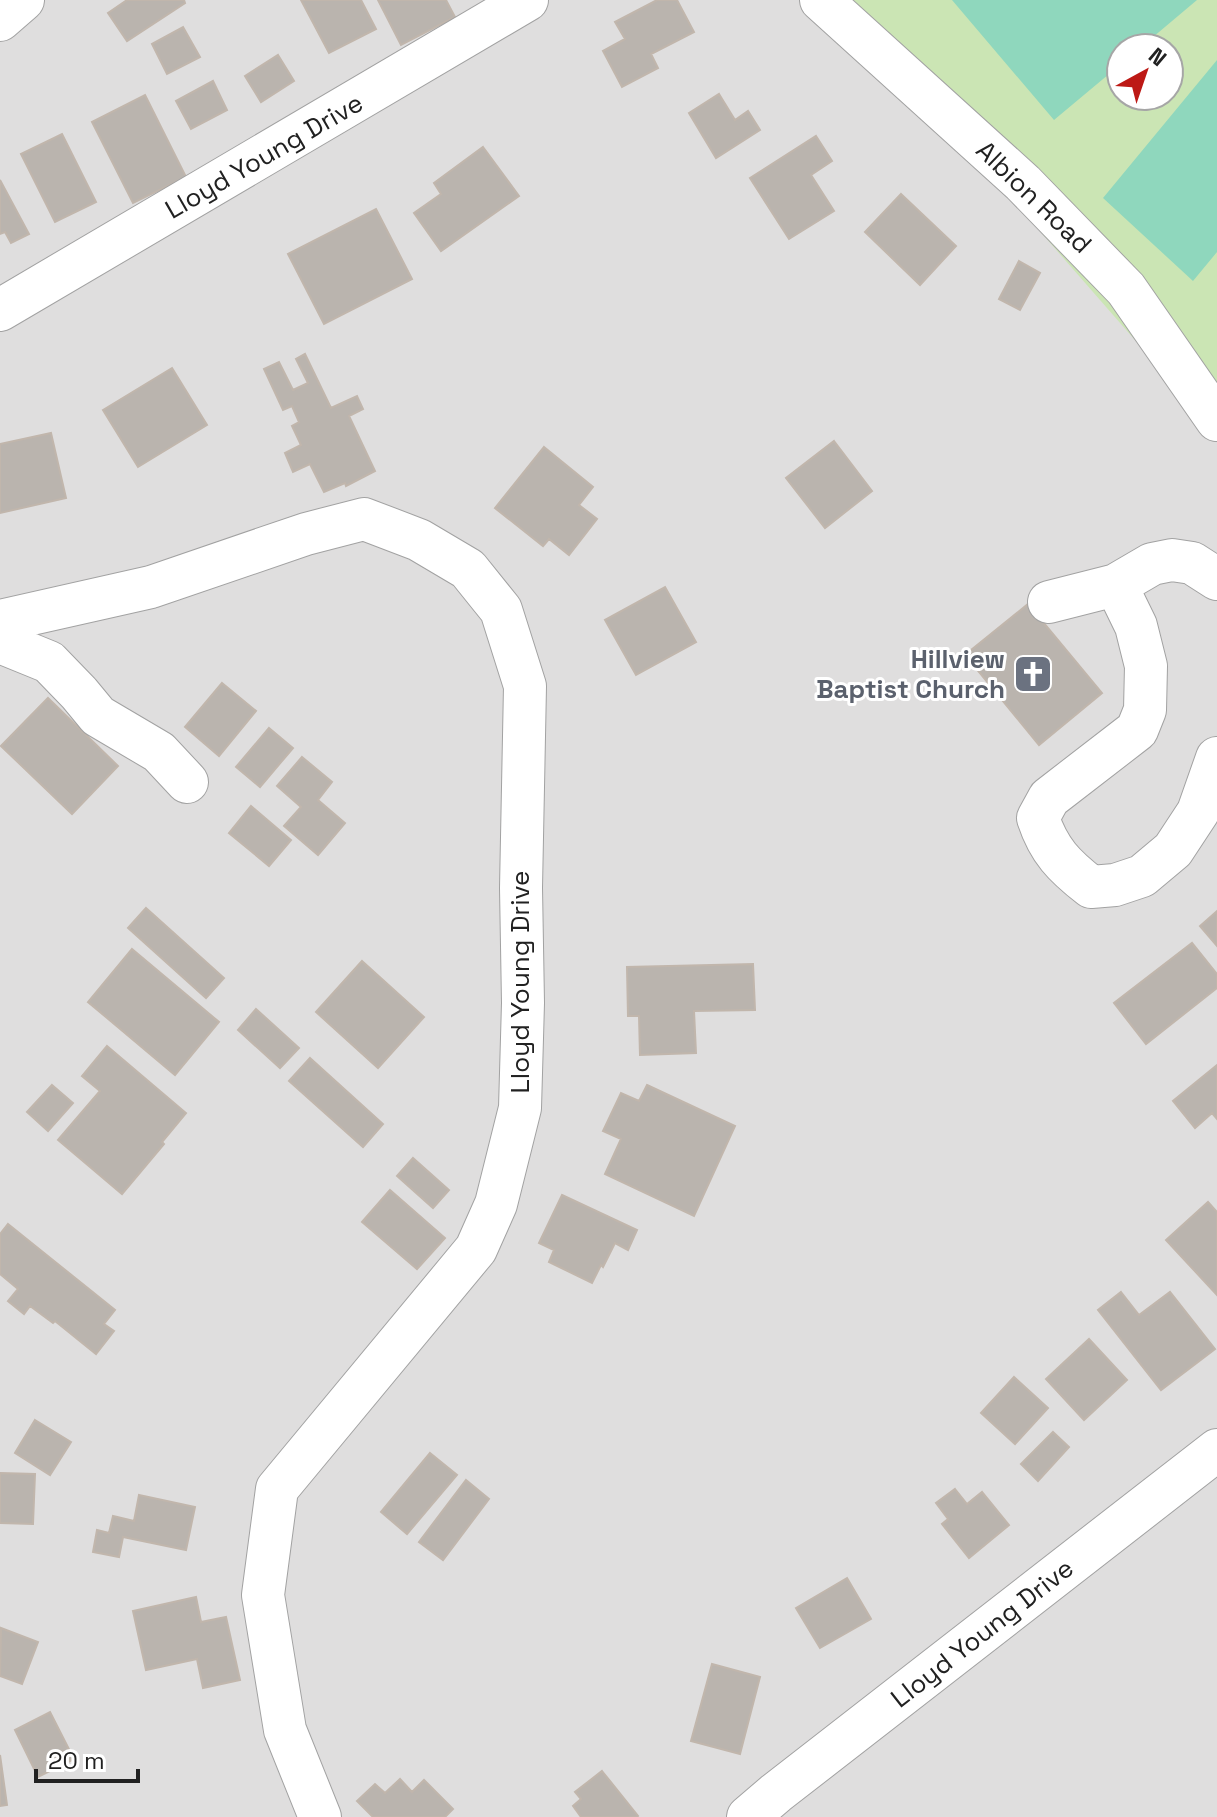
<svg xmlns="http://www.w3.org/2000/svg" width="1217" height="1817" font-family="'Space Grotesk',sans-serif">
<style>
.residential{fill:#dfdede}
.grass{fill:#cbe5b4;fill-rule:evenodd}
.pitch{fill:#8fd7bd}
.building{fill:#bab4ae;stroke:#c1b6ac;stroke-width:2}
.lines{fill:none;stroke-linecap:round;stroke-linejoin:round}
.minor-casing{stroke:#a2a2a2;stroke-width:44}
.minor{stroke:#fff;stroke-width:42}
.labels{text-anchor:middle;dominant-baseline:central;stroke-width:6;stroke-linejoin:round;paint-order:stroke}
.street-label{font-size:26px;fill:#212121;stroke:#fff}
.worship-label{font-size:26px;font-weight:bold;fill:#5b616d;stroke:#fff;text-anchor:end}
</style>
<rect width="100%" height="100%" fill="#f0eee9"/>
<path class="residential" d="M0,0H1015L1217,249V1817H0Z"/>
<path class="grass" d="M838,0H1217V434ZM1121,48H1169V96H1121Z"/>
<path class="pitch" d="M952,0H1197L1140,48H1121V64L1054,120Z
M1217,60V252L1193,281L1103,198Z"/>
<path class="building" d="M127,0H184L185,3L127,41L108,13Z
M301,0H361L376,29L329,53Z
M378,0H446L455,17L401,45Z
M657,0H677L694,32L651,54L658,68L622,87L603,51L625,39L615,22Z
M183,27L200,57L167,74L152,44Z
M278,55L294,81L261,102L245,76Z
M213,81L227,110L191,129L176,101Z
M719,94L735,120L748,111L760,130L716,158L689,113Z
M145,95L186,177L133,203L92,122Z
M62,134L96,202L55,222L21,154Z
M816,136L832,161L811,175L834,211L789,239L750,178Z
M483,147L519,196L441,251L414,213L441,194L434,183Z
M0,180L29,234L11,243L5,232L0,234Z
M901,194L956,246L920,285L865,232Z
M376,209L412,279L324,324L288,254Z
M1019,261L1040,273L1020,310L999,299Z
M305,354L331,408L357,396L363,409L349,416L375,471L346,486L345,483L324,492L310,464L293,472L285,453L301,445L292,426L299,422L292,406L283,410L264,369L279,362L293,390L308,383L296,359Z
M172,368L207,425L138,467L103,410Z
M51,433L66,498L0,513V444Z
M834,441L872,491L825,528L786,478Z
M544,447L593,487L579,505L597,519L569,555L549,539L543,546L495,508Z
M665,587L696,642L636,675L605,620Z
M1028,604L1102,693L1039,745L965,655Z
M222,683L256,711L219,756L185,727Z
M48,698L118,766L72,814L1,746Z
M269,728L293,748L260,787L236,767Z
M302,757L332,782L318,800L345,823L318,855L284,826L301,807L277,786Z
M251,806L291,840L269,866L229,833Z
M146,908L224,978L206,998L128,928Z
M1217,911V946L1200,926Z
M1192,943L1217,974V988L1146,1044L1114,1003Z
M132,949L219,1022L175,1075L88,1002Z
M362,961L424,1017L378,1068L316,1012Z
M753,964L755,1010L694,1011L696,1053L640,1055L639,1016H628L627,967Z
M256,1009L299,1048L280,1068L238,1030Z
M107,1046L186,1113L162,1142L164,1144L122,1194L58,1140L100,1091L82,1076Z
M310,1058L383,1124L363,1147L289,1081Z
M1217,1065V1119L1212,1113L1195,1128L1173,1101Z
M52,1085L73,1103L48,1131L27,1112Z
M647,1085L735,1126L694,1216L605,1174L621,1139L603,1131L621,1093L639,1101Z
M413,1158L449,1190L433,1208L397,1176Z
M390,1190L445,1238L417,1269L362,1222Z
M562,1195L637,1230L628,1250L615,1243L603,1267L601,1265L592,1283L549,1262L554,1250L539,1243Z
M1208,1202L1217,1212V1295L1166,1240Z
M8,1224L115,1310L104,1324L114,1331L96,1354L55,1321L53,1323L30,1306L24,1314L8,1301L18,1289L0,1274V1234Z
M1121,1292L1139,1315L1170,1292L1215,1349L1161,1390L1098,1310Z
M1089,1339L1127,1380L1084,1420L1046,1379Z
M1014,1377L1048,1408L1015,1444L981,1413Z
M35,1420L71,1442L50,1475L15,1453Z
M1053,1432L1069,1447L1038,1481L1021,1464Z
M430,1453L457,1475L407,1534L381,1512Z
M0,1473L35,1474L33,1524L0,1523Z
M466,1480L489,1499L443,1560L419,1542Z
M955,1489L967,1504L982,1492L1009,1525L969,1558L942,1524L948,1519L936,1503Z
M139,1495L195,1507L186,1550L123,1537L119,1557L93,1552L97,1530L109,1533L113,1516L134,1521Z
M847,1578L871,1619L820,1648L796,1608Z
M196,1597L201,1622L226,1617L240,1680L203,1688L197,1659L146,1670L133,1611Z
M1,1628L38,1642L22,1684L0,1676Z
M712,1664L760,1677L740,1754L691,1741Z
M50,1712L74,1759L38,1777L15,1730Z
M0,1755L7,1805L0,1806Z
M602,1771L638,1816L637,1817H581L573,1806L581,1799L575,1792Z
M400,1779L412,1792L424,1780L453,1809L445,1817H373L357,1801L375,1784L385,1793Z"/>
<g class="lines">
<g class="minor-casing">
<path id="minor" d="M821,0L1023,183L1126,289L1217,420
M0,20L23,0
M0,310L527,0
M1116,585L1136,626L1146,666L1145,710L1137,730L1049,798L1038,818C1049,851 1064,866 1091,887L1115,885L1142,876L1173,850L1198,812L1217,758
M1049,602L1116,585L1152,564L1172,560L1192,563L1217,579
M0,621L151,587L306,534L364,519L419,540L468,569L501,610L525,686L521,888L523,1003L520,1108L496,1204L476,1249L277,1489L263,1595L285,1730L320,1817
M0,642L49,662L79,693L98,716L159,752L187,782
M748,1817L776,1793L1217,1450"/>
</g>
<use href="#minor" class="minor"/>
</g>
<defs>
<g id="church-square" transform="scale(2)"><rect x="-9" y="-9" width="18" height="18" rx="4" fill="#6b7280" stroke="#fff"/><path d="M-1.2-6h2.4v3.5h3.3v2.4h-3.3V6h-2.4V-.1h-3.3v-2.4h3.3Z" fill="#fff"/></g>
</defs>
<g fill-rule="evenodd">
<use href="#church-square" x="1033" y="674"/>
</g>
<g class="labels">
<g class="street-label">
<text transform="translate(264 156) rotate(-30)">Lloyd Young Drive</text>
<text transform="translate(1034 197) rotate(44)">Albion Road</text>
<text transform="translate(520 982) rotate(-90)">Lloyd Young Drive</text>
<text transform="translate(982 1633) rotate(-38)">Lloyd Young Drive</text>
</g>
<g class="worship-label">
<text x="1005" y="659">Hillview<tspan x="1005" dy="30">Baptist Church</tspan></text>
</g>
</g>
<g transform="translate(1145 72) rotate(40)"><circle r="38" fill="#ffffff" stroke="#a6a6a6" stroke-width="2"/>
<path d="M0-6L14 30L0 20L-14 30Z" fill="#bd1915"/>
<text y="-12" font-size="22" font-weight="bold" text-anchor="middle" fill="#212121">N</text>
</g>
<path d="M36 1769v12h102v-12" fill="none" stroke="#212121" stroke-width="4"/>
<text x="48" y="1769" font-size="24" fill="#212121" stroke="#ffffff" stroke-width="6" paint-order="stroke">20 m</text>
</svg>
